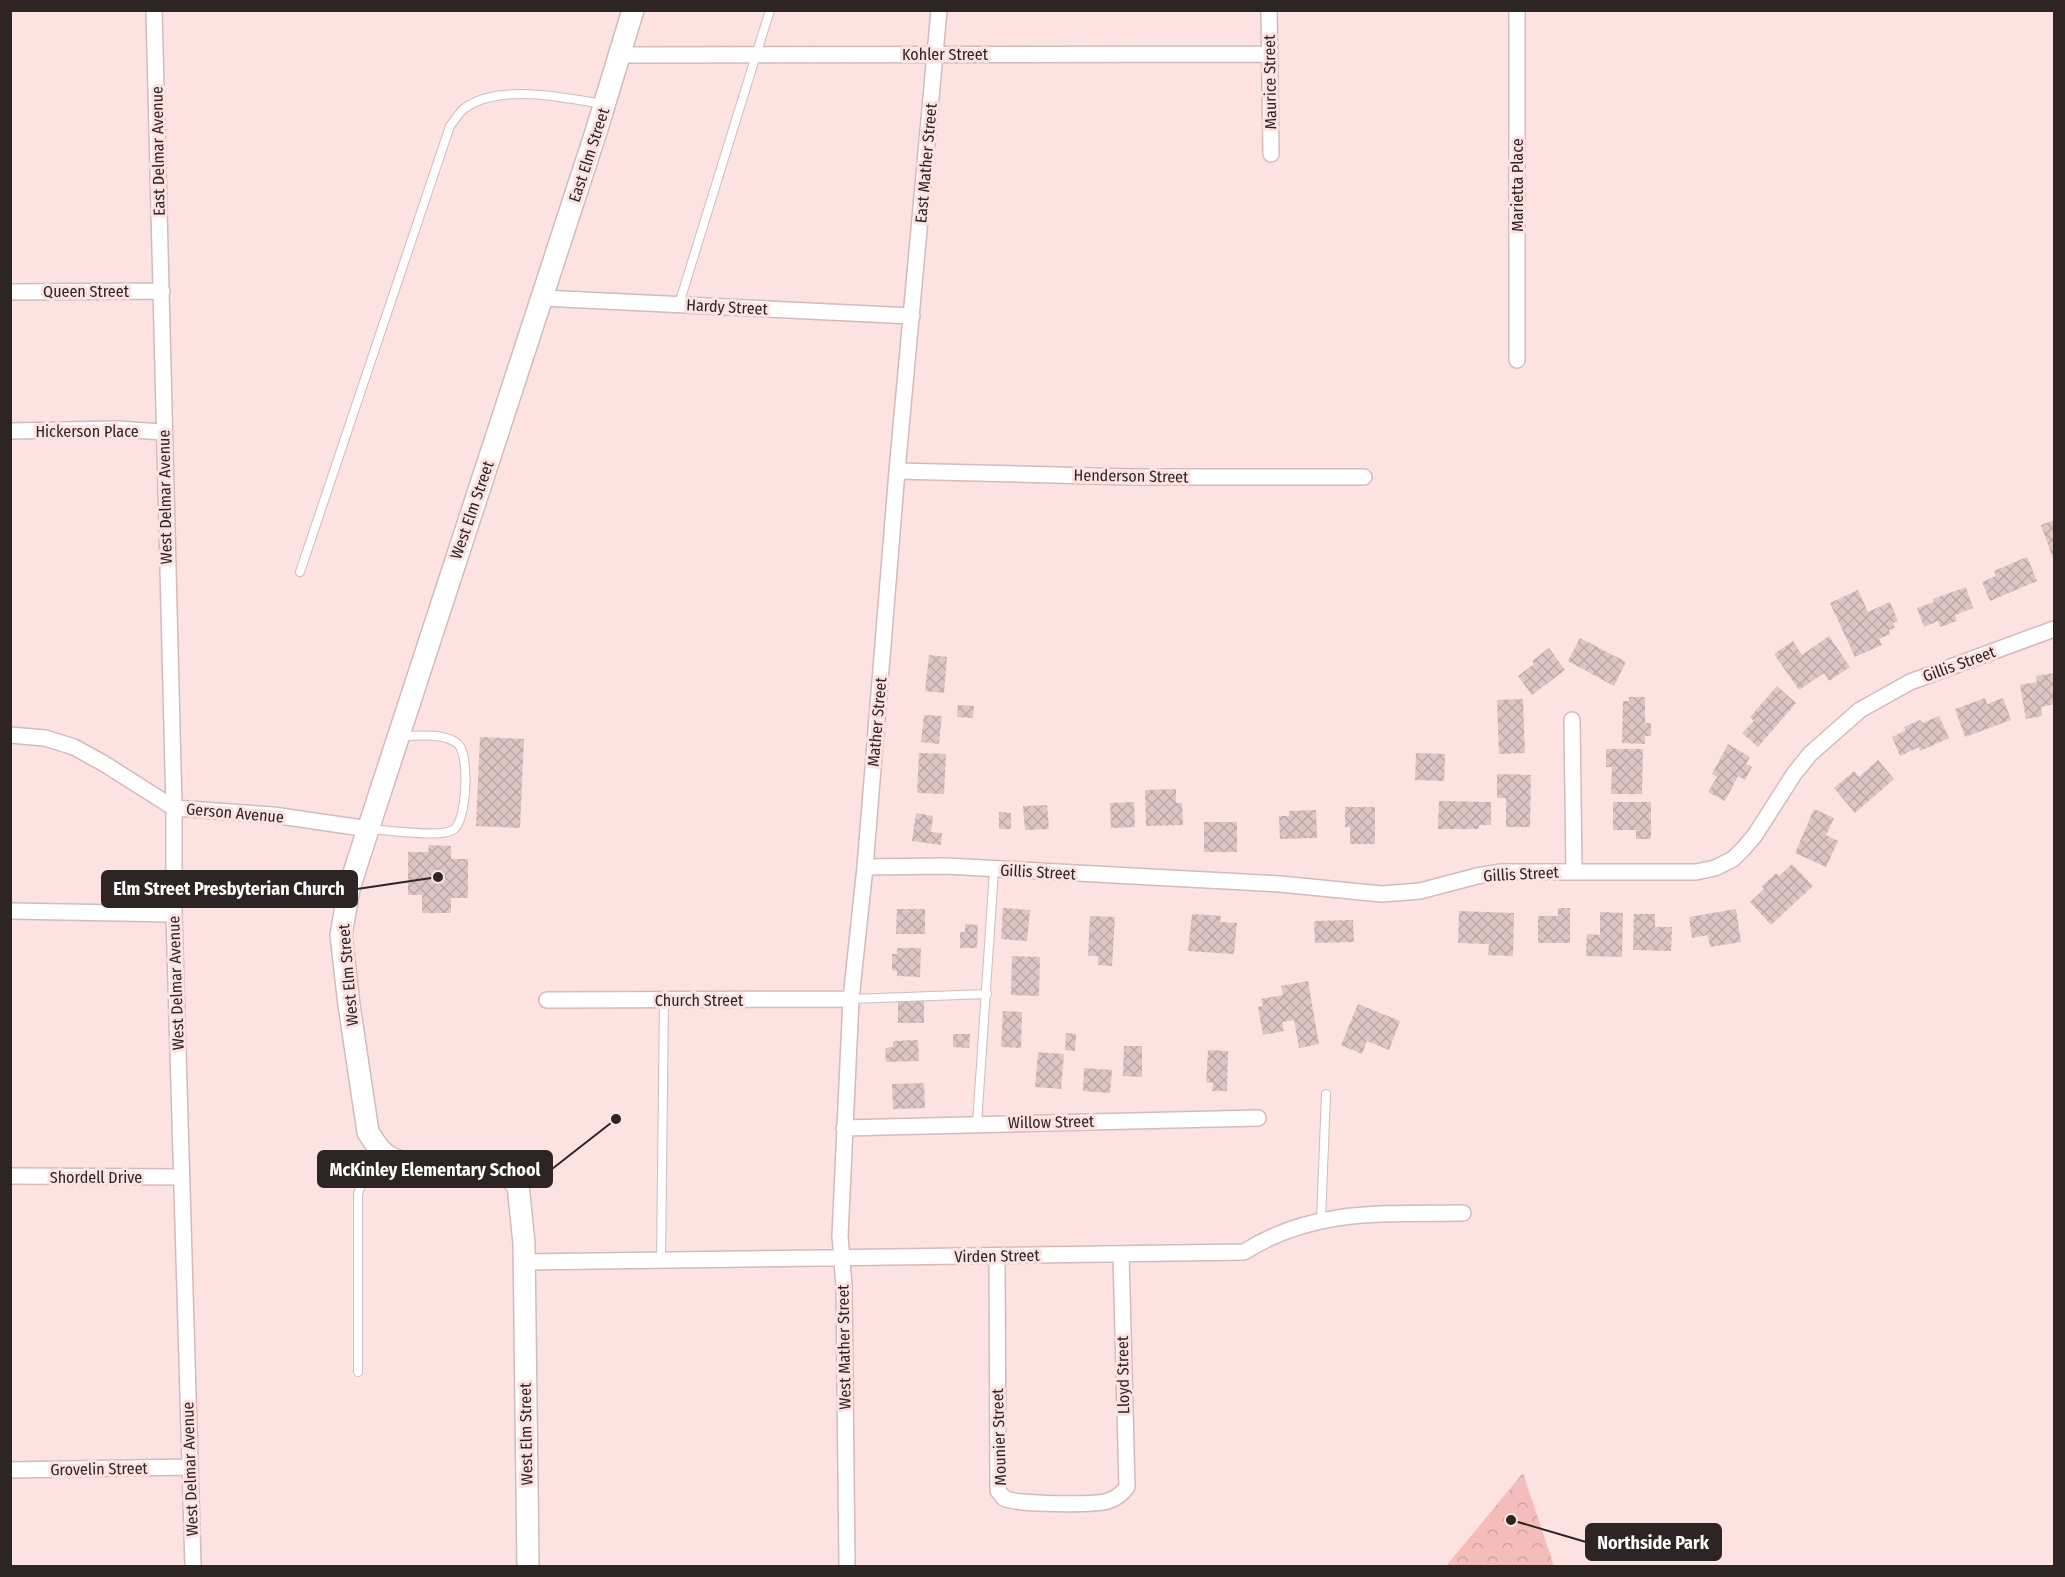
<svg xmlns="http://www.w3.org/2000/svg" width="2065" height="1577" font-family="'Fira Sans Condensed',sans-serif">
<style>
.park{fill:url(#park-crowns)}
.building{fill:url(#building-cross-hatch)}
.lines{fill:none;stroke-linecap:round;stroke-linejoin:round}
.lane-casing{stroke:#d2bbba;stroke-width:10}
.street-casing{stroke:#d2bbba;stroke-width:18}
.secondary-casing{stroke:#d2bbba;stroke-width:24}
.lane{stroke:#fff;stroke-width:8}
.street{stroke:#fff;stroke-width:15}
.secondary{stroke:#fff;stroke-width:21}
.labels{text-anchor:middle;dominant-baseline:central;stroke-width:6;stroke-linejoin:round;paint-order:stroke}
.street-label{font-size:16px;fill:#2d2424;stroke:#fce3e2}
.leader{fill:none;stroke:#2d2424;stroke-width:2}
.callout-dot{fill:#2d2424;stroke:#fce3e2;stroke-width:2}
.callout{fill:#2d2424;stroke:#2d2424;stroke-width:2}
.callout-label{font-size:18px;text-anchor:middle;font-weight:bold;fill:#fff}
</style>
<defs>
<pattern id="park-crowns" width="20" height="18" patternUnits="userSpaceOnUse" patternTransform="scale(1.5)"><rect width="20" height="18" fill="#f4bcba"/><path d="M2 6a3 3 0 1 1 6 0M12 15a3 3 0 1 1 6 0" fill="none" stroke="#d2a1a0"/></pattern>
<pattern id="building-cross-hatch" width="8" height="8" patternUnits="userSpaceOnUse" patternTransform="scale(1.5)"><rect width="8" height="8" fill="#ddc5c4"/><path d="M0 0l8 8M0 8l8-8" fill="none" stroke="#bea9a8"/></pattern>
</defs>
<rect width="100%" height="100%" fill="#fce3e2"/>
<path class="park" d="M1523,1473L1554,1566H1446Z"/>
<path class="building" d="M2054,520V561L2041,525Z
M2027,557L2037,581L1990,601L1982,582L1996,576L1994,571Z
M1966,587L1973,608L1955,615L1957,621L1940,627L1938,621L1924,627L1917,608L1934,602L1933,599Z
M1858,590L1868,612L1890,602L1898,621L1893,623L1895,628L1889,630L1890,634L1879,639L1882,645L1855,657L1830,603Z
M1829,636L1850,667L1829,681L1824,673L1799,690L1774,654L1793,641L1802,655Z
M1580,638L1626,662L1614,686L1568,661Z
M1549,648L1565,670L1532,695L1518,676L1534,664L1532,661Z
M929,655L947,657L944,693L925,691Z
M2054,673V704L2041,707L2042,716L2026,719L2020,685L2037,682L2036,676Z
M1777,686L1796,703L1758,747L1742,733L1754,721L1750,717Z
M1629,697H1645V723H1651V736H1645V744L1622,743L1623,701H1629Z
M1985,698L1987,704L2003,698L2011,720L1965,737L1955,709Z
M1523,699L1525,753L1499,754L1497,700Z
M958,705L974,706L973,718L957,717Z
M924,715L942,716L939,744L921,742Z
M1939,716L1949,738L1920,751L1919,747L1900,756L1892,737L1906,730L1904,727L1920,720L1923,723Z
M480,737L524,739L520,828L476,826Z
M1728,744L1750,757L1746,764L1752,767L1745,780L1738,776L1725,801L1708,792L1717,777L1712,774Z
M1606,749H1643L1642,794H1611L1612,767H1606Z
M919,753L946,754L944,794L917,793Z
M1416,753L1445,754L1444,781L1415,780Z
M1878,760L1894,779L1855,813L1834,788L1854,771L1859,777Z
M1497,774L1531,775L1530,827H1506V798H1497Z
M1176,789V803H1182L1183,825L1146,826L1145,790Z
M1439,801L1491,802V825H1479V829H1438Z
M1134,802L1135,827L1111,828L1110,803Z
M1613,802H1651V839H1636V830H1613Z
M1047,805L1049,829L1025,830L1023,806Z
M1345,807H1375V844H1350V827H1345Z
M1814,809L1834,818L1826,835L1838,841L1826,867L1795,853Z
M1316,810L1317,838L1280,839L1279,816H1289V811Z
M999,812L1011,813V829H999Z
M916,813L933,816L931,832L942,833L941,845L912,841Z
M1204,822H1237V852H1204Z
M429,845L451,846V859H468V898H451V913H422V895H408V852H428Z
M1792,864L1813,886L1771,925L1750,902L1764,889L1762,886L1776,873L1779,876Z
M1003,908L1030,910L1027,941L1001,939Z
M1558,908H1570V943H1538V916H1558Z
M897,909H925V934H896Z
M1736,909L1741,942L1710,947L1708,935L1692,938L1689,917Z
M1459,911L1514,913L1513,956L1488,955L1489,944L1458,943Z
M1600,912L1623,913L1622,957L1586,956L1587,934L1600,935Z
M1192,914L1221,916L1220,922L1237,923L1234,954L1188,951Z
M1634,914H1655V927H1672L1671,951L1633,950Z
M1090,916L1115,917L1112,966L1098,965V956H1088Z
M1353,920L1354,942L1315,943L1314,921Z
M965,924L978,925L977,948H960V932H965Z
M897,948H921L920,977L897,976V971L892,970V954H897Z
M1012,956L1040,957L1039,996L1011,995Z
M1308,981L1319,1044L1299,1048L1294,1020L1282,1022L1284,1031L1263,1035L1258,1007L1263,1006L1261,999L1283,995L1281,986Z
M898,1001H924V1023H898Z
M1358,1004L1400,1021L1389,1050L1367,1041L1362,1054L1341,1045Z
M1003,1011L1022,1012L1021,1048L1001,1047Z
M1066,1033L1076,1034L1075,1051L1065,1050Z
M953,1034H970L969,1048L953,1047Z
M918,1040L919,1061L886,1062L885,1048L893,1047V1041Z
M1124,1046H1142V1077L1123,1076Z
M1208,1050L1228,1051L1227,1091H1212L1213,1083L1206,1082Z
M1038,1052L1064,1054L1061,1089L1035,1087Z
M1084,1068L1112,1070L1110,1093L1083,1091Z
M924,1083L925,1108L893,1109L892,1084Z"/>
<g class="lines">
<g class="lane-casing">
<path id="lane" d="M679,304L770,10
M300,572L450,126C455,120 459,112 465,108C500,83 565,98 603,104
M370,829C388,830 439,838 453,830C467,822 470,755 458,744C444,732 417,736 400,736
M851,999L987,994
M977,1124L994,870
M1321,1220L1326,1094
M661,1260L664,1000
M358,1372V1194L367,1168L379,1151"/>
</g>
<g class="street-casing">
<path id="street" d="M154,10L174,808V914L193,1566
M1269,10L1271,154
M620,55L1269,54
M10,292L162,291
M542,298L912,316
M1517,360V10
M10,431L117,429L163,432
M897,471L1132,477H1364
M1572,720L1574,871
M10,735L45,738L74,747L103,763L174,808L273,815L369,829
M865,867L946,866L1280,884L1382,894L1420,891L1477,876L1501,872H1696L1715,868L1733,859L1744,848L1755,835L1794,774L1810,754L1860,710L1910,682L2054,629
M10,911L174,914
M547,1000L851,999
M844,1128L1258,1118
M10,1176L182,1177
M997,1256L998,1491C1000,1493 1002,1496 1004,1498C1014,1505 1096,1505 1108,1501C1117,1498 1122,1494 1127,1487L1121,1254
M524,1262L1244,1252C1313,1208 1384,1214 1463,1213
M10,1470L188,1467
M847,1566L844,1286L840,1236L851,999L865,867L897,471L939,10"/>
</g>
<g class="secondary-casing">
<path id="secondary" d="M528,1566L524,1243L518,1185C497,1162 454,1166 425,1164C414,1164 403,1164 393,1159C381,1154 375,1143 368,1132L349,1005L341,935L349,889L361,851L596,132L633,10"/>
</g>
<use href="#lane" class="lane"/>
<use href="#street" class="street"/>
<use href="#secondary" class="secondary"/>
</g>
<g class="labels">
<g class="street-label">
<text x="945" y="54">Kohler Street</text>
<text transform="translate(1270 82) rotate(-91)">Maurice Street</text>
<text transform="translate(158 151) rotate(-91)">East Delmar Avenue</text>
<text transform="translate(589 155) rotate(-72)">East Elm Street</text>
<text transform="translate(926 163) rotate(-85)">East Mather Street</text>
<text transform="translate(1517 185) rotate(-90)">Marietta Place</text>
<text x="86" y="291">Queen Street</text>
<text transform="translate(727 307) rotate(3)">Hardy Street</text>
<text x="87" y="431">Hickerson Place</text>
<text transform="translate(1131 476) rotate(1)">Henderson Street</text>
<text transform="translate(165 497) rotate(-91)">West Delmar Avenue</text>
<text transform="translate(472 510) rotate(-71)">West Elm Street</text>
<text transform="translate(1959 664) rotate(-20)">Gillis Street</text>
<text transform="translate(877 722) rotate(-85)">Mather Street</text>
<text transform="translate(235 813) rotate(5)">Gerson Avenue</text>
<text transform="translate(1038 872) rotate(3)">Gillis Street</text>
<text transform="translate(1521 874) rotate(-3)">Gillis Street</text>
<text transform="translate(348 975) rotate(-95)">West Elm Street</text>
<text transform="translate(176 983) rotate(-92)">West Delmar Avenue</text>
<text x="699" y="1000">Church Street</text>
<text transform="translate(1051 1122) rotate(-1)">Willow Street</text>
<text x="96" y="1177">Shordell Drive</text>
<text transform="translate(997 1256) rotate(-1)">Virden Street</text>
<text transform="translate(844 1347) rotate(-91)">West Mather Street</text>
<text transform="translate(1123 1375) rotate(-91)">Lloyd Street</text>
<text transform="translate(526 1434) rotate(-91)">West Elm Street</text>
<text transform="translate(999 1437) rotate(-92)">Mounier Street</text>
<text transform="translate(99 1469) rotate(-1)">Grovelin Street</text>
<text transform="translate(190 1469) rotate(-92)">West Delmar Avenue</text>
</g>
</g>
<path class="leader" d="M438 877L357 889M616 1119L552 1169M1511 1520L1586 1542"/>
<g class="callout-dot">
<circle cx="438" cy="877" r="6"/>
<circle cx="616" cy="1119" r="6"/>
<circle cx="1511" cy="1520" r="6"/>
</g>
<g class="callout">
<rect x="102" y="871" width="255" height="36" rx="6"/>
<rect x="318" y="1151" width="234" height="36" rx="6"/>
<rect x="1586" y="1524" width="135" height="36" rx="6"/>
</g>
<g class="callout-label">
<text x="229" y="895">Elm Street Presbyterian Church</text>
<text x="435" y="1176">McKinley Elementary School</text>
<text x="1653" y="1549">Northside Park</text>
</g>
<rect width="2065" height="1577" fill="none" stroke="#2d2424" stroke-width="24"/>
</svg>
